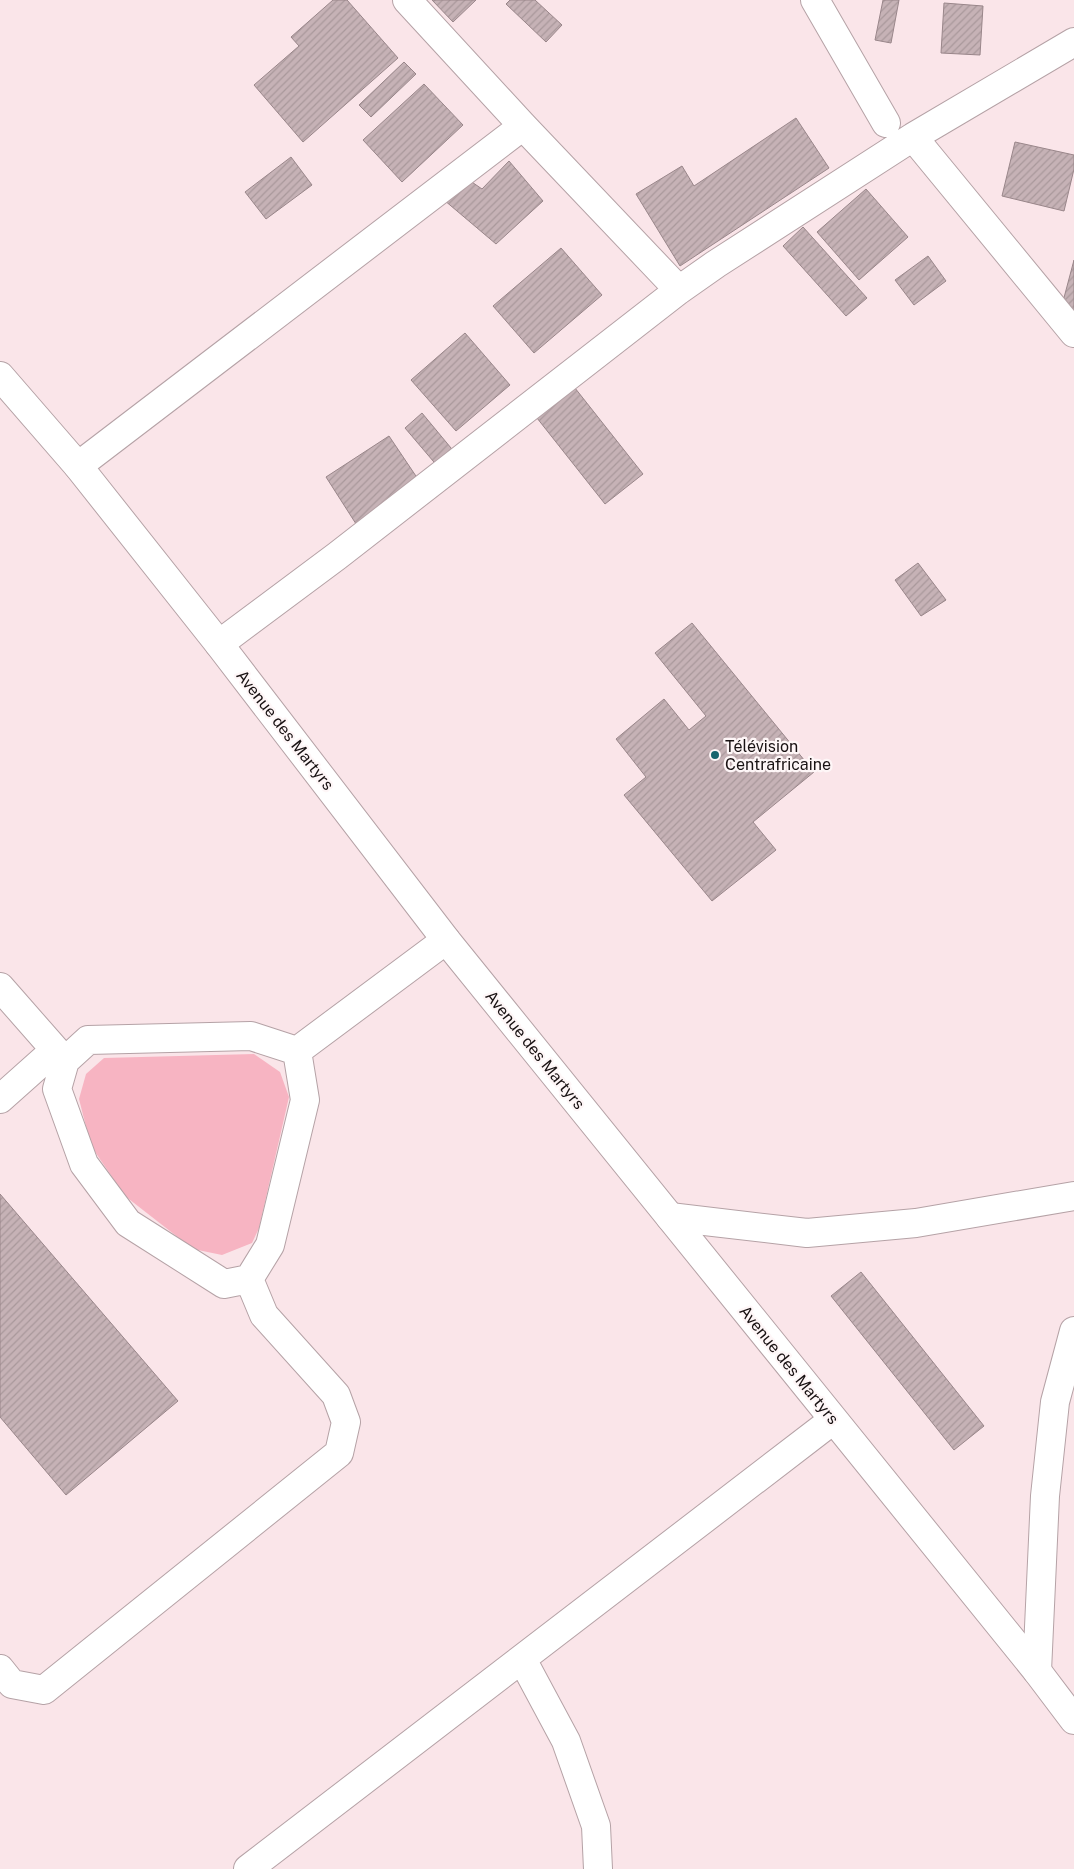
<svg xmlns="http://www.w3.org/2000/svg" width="1074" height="1869" font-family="'Public Sans',sans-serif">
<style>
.garden{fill:#f7b4c2}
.building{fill:url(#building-hatch);stroke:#99868a}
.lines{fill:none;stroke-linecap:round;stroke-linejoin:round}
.minor-casing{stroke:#b5a2a6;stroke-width:30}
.major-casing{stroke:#b5a2a6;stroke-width:30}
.minor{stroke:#fff;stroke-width:28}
.major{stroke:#fff;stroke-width:28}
.poi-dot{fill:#16646d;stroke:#fef6f7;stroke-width:2}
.labels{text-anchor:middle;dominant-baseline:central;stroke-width:4.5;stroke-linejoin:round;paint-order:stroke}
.street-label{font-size:16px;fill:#181112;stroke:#fef6f7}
.poi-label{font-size:16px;fill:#181112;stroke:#fef6f7;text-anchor:start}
</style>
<defs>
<pattern id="building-hatch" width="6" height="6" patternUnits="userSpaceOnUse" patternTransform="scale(1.25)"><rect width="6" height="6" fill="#c6b2b6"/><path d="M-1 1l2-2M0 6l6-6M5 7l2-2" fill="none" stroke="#a9989b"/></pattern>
</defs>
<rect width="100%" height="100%" fill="#fae5e9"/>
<path class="garden" d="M254,1054L280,1072L289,1097L259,1228L252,1243L222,1255L193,1249L125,1196L91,1146L79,1099L86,1074L104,1058Z"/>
<path class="building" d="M333,0H347L398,58L303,142L254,85L299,46L291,37Z
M432,0H476L453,22Z
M510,0H535L562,25L546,42L506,4Z
M883,0H899L891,43L875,40Z
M944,3L983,6L980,55L941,53Z
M404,62L416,74L371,117L359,105Z
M424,84L463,125L402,182L363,140Z
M796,118L829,168L680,266L636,194L682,166L694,186Z
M1015,142L1074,155V169L1064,211L1002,196Z
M291,157L312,185L266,219L245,192Z
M509,161L543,201L496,244L444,200L466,178L482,189Z
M866,189L908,237L859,280L817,232Z
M803,227L867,298L846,316L783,246Z
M561,248L602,295L534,353L493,306Z
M928,256L946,281L914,305L895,280Z
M1074,260V313L1061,309Z
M465,333L510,385L456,431L411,380Z
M571,383L643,474L605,504L533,413Z
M422,413L456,454L439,468L405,428Z
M389,436L422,485L358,527L326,477Z
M918,563L946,600L921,616L895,580Z
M692,623L814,772L753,822L776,850L712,901L624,795L646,777L616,739L664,699L689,730L706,716L655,653Z
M0,1194L178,1401L66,1495L0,1417Z
M861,1272L984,1426L954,1450L831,1296Z"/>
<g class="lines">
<g class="minor-casing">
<path id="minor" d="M407,0L523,126L679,290
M815,0L886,123
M913,137L1074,333
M78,466L523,126
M219,644L337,556L679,290L716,264L913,137L1074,42
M0,987L65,1061
M251,1036L297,1051L305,1100L270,1245L249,1279L224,1284L128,1223L84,1164L57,1089L65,1061L88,1040Z
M297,1051L446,940
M0,1099L55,1050
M670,1217L807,1233L916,1223L1074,1196
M522,1659L566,1741L596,1826L598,1869
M0,1669L12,1684L44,1690L339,1453L346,1422L336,1395L264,1315L249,1279
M1037,1671L1045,1496L1055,1402L1074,1331
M248,1869L833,1420"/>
</g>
<g class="major-casing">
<path id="major" d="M0,376L78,466L219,644L446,940L1037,1671L1074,1720"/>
</g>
<use href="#minor" class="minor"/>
<use href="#major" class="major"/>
</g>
<circle class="poi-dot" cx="715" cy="755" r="5"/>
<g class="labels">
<g class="street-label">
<text transform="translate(285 730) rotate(52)">Avenue des Martyrs</text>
<text transform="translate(535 1050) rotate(51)">Avenue des Martyrs</text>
<text transform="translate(789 1365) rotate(51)">Avenue des Martyrs</text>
</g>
<g class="poi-label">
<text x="725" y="746">Télévision<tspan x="725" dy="18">Centrafricaine</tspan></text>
</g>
</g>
</svg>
